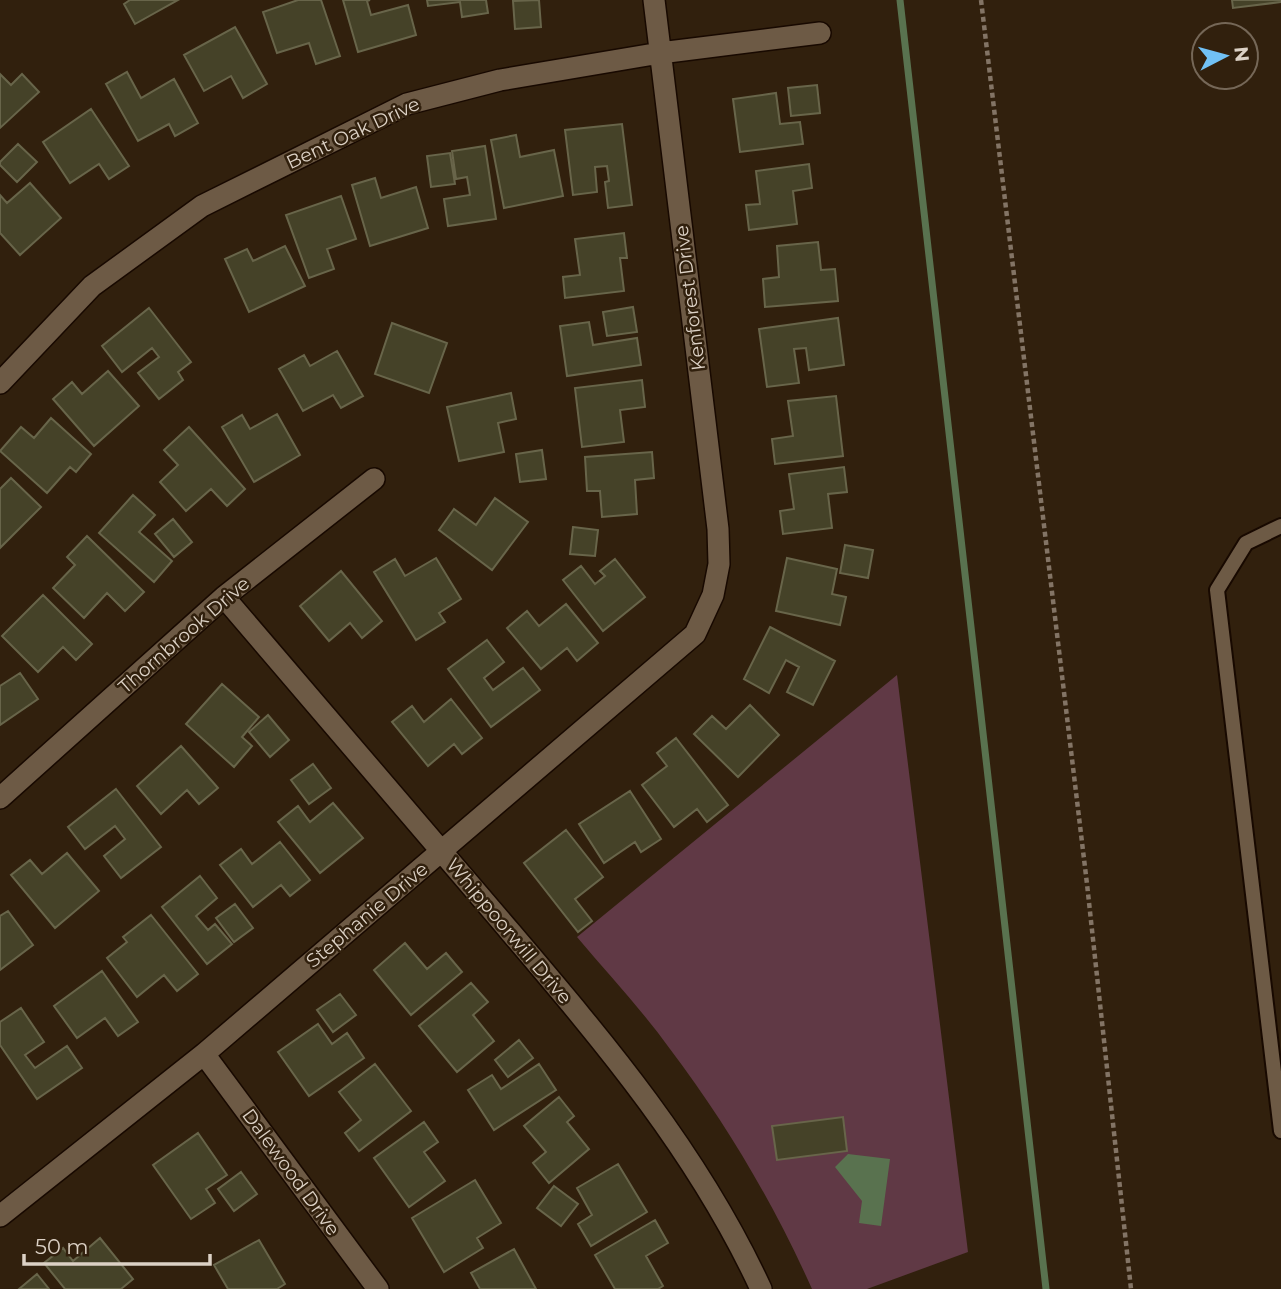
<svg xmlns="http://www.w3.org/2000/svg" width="1281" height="1289" font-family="Montserrat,sans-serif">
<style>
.green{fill:#603945}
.water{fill:#59724f}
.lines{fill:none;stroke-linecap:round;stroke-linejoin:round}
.stream{stroke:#59724f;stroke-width:7}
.building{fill:#454228;stroke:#68654a;stroke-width:2}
.service-casing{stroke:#180900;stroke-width:18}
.minor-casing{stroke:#180900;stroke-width:24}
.path{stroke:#837465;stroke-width:4.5;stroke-dasharray:5 3.5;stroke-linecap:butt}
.service{stroke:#6d5a45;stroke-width:14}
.minor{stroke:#6d5a45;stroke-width:21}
.labels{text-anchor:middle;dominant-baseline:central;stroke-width:5;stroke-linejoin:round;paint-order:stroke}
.street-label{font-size:19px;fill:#dcd1c5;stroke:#31200d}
</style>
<rect width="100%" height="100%" fill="#31200d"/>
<path class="green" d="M897,675L968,1252L867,1289H812C774,1204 726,1123 670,1049C642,1010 608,974 577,937Z"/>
<path class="water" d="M848,1154L890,1159L881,1226L859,1223L862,1201L835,1167Z"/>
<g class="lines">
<path class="stream" d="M900,0L1046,1289"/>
</g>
<path class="building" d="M130,0H178L135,24L124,4Z
M298,0H321L340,56L316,64L309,43L277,53L263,12Z
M343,0H370L367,1L371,15L408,5L416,35L358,52Z
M427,0H486L488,13L462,17L460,2L428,6Z
M539,0L541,27L515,29L513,1Z
M1232,0H1281V2L1233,8Z
M235,27L267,84L243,98L231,76L204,91L184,55Z
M127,72L141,98L174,79L198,123L175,136L169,124L138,141L106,84Z
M0,74L11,85L22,74L39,92L0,128Z
M817,85L820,113L791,116L788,88Z
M776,93L780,124L800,122L803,144L740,152L733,99Z
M91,109L129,166L109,179L99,164L70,183L43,142Z
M622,124L632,205L608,208L605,182L609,181L607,166L595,167L597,192L573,195L565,130Z
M516,135L520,157L554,150L563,196L504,208L491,140Z
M18,144L37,162L17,182L0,165V162Z
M485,146L496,219L448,226L444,199L470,195L467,177L456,179L452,151Z
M450,153L455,184L431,187L427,156Z
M809,164L812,188L793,191L797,224L749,230L746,205L760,204L756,171Z
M375,178L381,198L416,187L428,228L370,246L352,185Z
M30,183L61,218L20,255L0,233V195L7,203Z
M341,196L356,239L327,249L334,269L309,278L286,215Z
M624,233L627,258H620L624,291L565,298L563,277L580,275L575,239Z
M818,242L821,270L835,269L838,301L765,307L763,279L779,277L777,246Z
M285,246L305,286L249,312L225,259L247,249L253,261Z
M633,307L637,332L607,336L603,312Z
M149,308L191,362L178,372L183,380L159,399L138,373L159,357L152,348L122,372L102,346Z
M838,318L844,365L809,370L806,348L794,349L799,383L767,387L759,329Z
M589,322L593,345L637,338L641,365L567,376L560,326Z
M392,323L447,343L429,393L375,374Z
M337,351L363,396L341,408L333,395L303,411L279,369L304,355L310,366Z
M108,371L139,406L94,446L53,399L72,382L82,394Z
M642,380L645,407L620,410L624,442L582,447L575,388Z
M511,393L516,419L498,423L504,452L459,461L447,407Z
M836,396L843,456L775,464L772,439L793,436L788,401Z
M277,414L300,455L254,482L222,427L242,415L250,429Z
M51,418L91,454L76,472L70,467L47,493L0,451L21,427L34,438Z
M189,427L245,489L227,506L211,489L186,511L160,482L178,465L164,450Z
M542,450L546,479L520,482L516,454Z
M652,452L654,478L635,480L637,514L602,517L600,491H587L585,457Z
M844,467L847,492L828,494L832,528L783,534L780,511L794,509L789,474Z
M11,478L41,507L0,548V489Z
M133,495L155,515L139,532L172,561L154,582L99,533Z
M495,498L528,522L492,570L439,530L454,509L476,525Z
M173,519L192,542L174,557L155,534Z
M573,527L598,530L595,556L570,554Z
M87,536L144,592L125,611L107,593L84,618L53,588L75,565L67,557Z
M845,545L873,550L868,578L840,573Z
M436,558L461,599L439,613L445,622L416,640L374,572L395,559L405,576Z
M787,558L837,569L832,594L846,597L840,625L776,611Z
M615,559L645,597L603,631L563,580L581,566L595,584L605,576L600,571Z
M341,571L382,621L362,638L350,623L329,641L300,606Z
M43,595L92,644L76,660L63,647L38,672L2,636Z
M566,604L598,643L577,661L567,648L541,669L507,628L527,611L539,626Z
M770,627L835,661L813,705L787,692L799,667L786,660L769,693L744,679Z
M487,640L504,662L484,678L493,690L523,668L540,690L491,727L448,669Z
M20,673L38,699L0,725V686Z
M222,684L259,717L242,737L252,746L234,767L186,724Z
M451,699L482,738L462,754L454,744L428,766L392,722L412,706L424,722Z
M750,705L779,735L738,777L694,734L712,716L726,729Z
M268,715L289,740L270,757L249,732Z
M676,738L728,805L707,822L697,809L674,827L642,785L667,766L657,753Z
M181,746L218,788L199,804L187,790L161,814L137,786Z
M313,764L331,788L309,804L291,780Z
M116,789L161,847L121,878L104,856L125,839L115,826L85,849L68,827Z
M630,791L661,839L641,852L635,842L604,863L579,824Z
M333,803L363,838L320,873L278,822L298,806L310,822Z
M566,830L603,877L575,899L592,921L578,932L524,863Z
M280,842L310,880L290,896L281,885L253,907L220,865L241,849L252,864Z
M67,853L99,891L55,928L11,875L30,860L42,874Z
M200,876L217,898L196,916L208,930L215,924L232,944L207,964L162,907Z
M235,904L253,928L234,942L216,918Z
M8,911L33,945L0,970V916Z
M151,915L198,974L177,991L164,975L137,997L107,958L127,942L123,937Z
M405,943L427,969L446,953L462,972L411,1015L374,970Z
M102,971L138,1022L118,1036L105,1018L77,1038L54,1006Z
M471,983L488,1002L473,1015L494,1041L457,1072L419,1026Z
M340,994L356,1015L333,1032L317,1010Z
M21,1008L44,1042L25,1055L35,1068L67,1046L82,1068L37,1099L0,1045V1022Z
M318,1024L332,1044L347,1033L364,1058L309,1096L278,1052Z
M519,1040L533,1058L508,1077L495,1060Z
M375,1064L411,1111L359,1151L345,1133L361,1120L339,1092Z
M539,1064L556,1090L494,1130L468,1090L492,1075L501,1089Z
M559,1097L574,1116L567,1122L589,1149L549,1183L533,1163L546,1152L524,1126Z
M843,1117L847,1151L777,1160L772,1126Z
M424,1122L438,1142L424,1152L445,1181L409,1207L374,1158Z
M198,1133L227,1175L206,1189L215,1203L191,1219L153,1165Z
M618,1164L647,1212L591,1246L578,1224L592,1215L577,1188Z
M241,1172L257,1194L234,1211L218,1189Z
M475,1180L501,1223L477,1238L483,1248L444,1272L412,1218Z
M554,1186L578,1204L561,1226L537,1208Z
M655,1220L668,1243L646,1256L663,1286L658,1289H615L595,1255Z
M100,1238L133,1279L121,1289H65L44,1263L63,1248L73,1261Z
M259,1240L285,1284L277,1289H228L214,1265Z
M514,1249L536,1289H480L471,1273Z
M37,1274L49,1289H19Z"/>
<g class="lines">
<g class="service-casing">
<path id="service" d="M1281,526L1246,543L1217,590L1281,1131"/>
</g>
<g class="minor-casing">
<path id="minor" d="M0,383L92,286L202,206L407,104L500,80L660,53L820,33
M224,597C315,703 405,809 496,915C597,1034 695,1146 761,1289
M0,798L224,597L374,479
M204,1054L378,1289
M0,1216L204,1054L695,634L713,595L719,564L718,529L654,0"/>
</g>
<path class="path" d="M981,0L1087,884L1131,1289"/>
<use href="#service" class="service"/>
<use href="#minor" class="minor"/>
</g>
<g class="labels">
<g class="street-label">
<text transform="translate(353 133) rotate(-25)">Bent Oak Drive</text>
<text transform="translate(690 298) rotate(-97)">Kenforest Drive</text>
<text transform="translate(184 635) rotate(-41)">Thornbrook Drive</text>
<text transform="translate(367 915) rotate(-40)">Stephanie Drive</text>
<text transform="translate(509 931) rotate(50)">Whippoorwill Drive</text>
<text transform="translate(291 1172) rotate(54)">Dalewood Drive</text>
</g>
</g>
<g transform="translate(1225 56) rotate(84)"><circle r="33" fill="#31200d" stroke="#756757" stroke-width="2"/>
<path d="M0-5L12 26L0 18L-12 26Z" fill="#71c1f5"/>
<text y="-10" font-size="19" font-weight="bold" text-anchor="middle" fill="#dcd1c5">N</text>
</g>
<path d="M24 1254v10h186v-10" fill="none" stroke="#dcd1c5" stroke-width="3.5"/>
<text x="35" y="1254" font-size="21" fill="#dcd1c5" stroke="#31200d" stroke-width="5" paint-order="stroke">50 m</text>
</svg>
